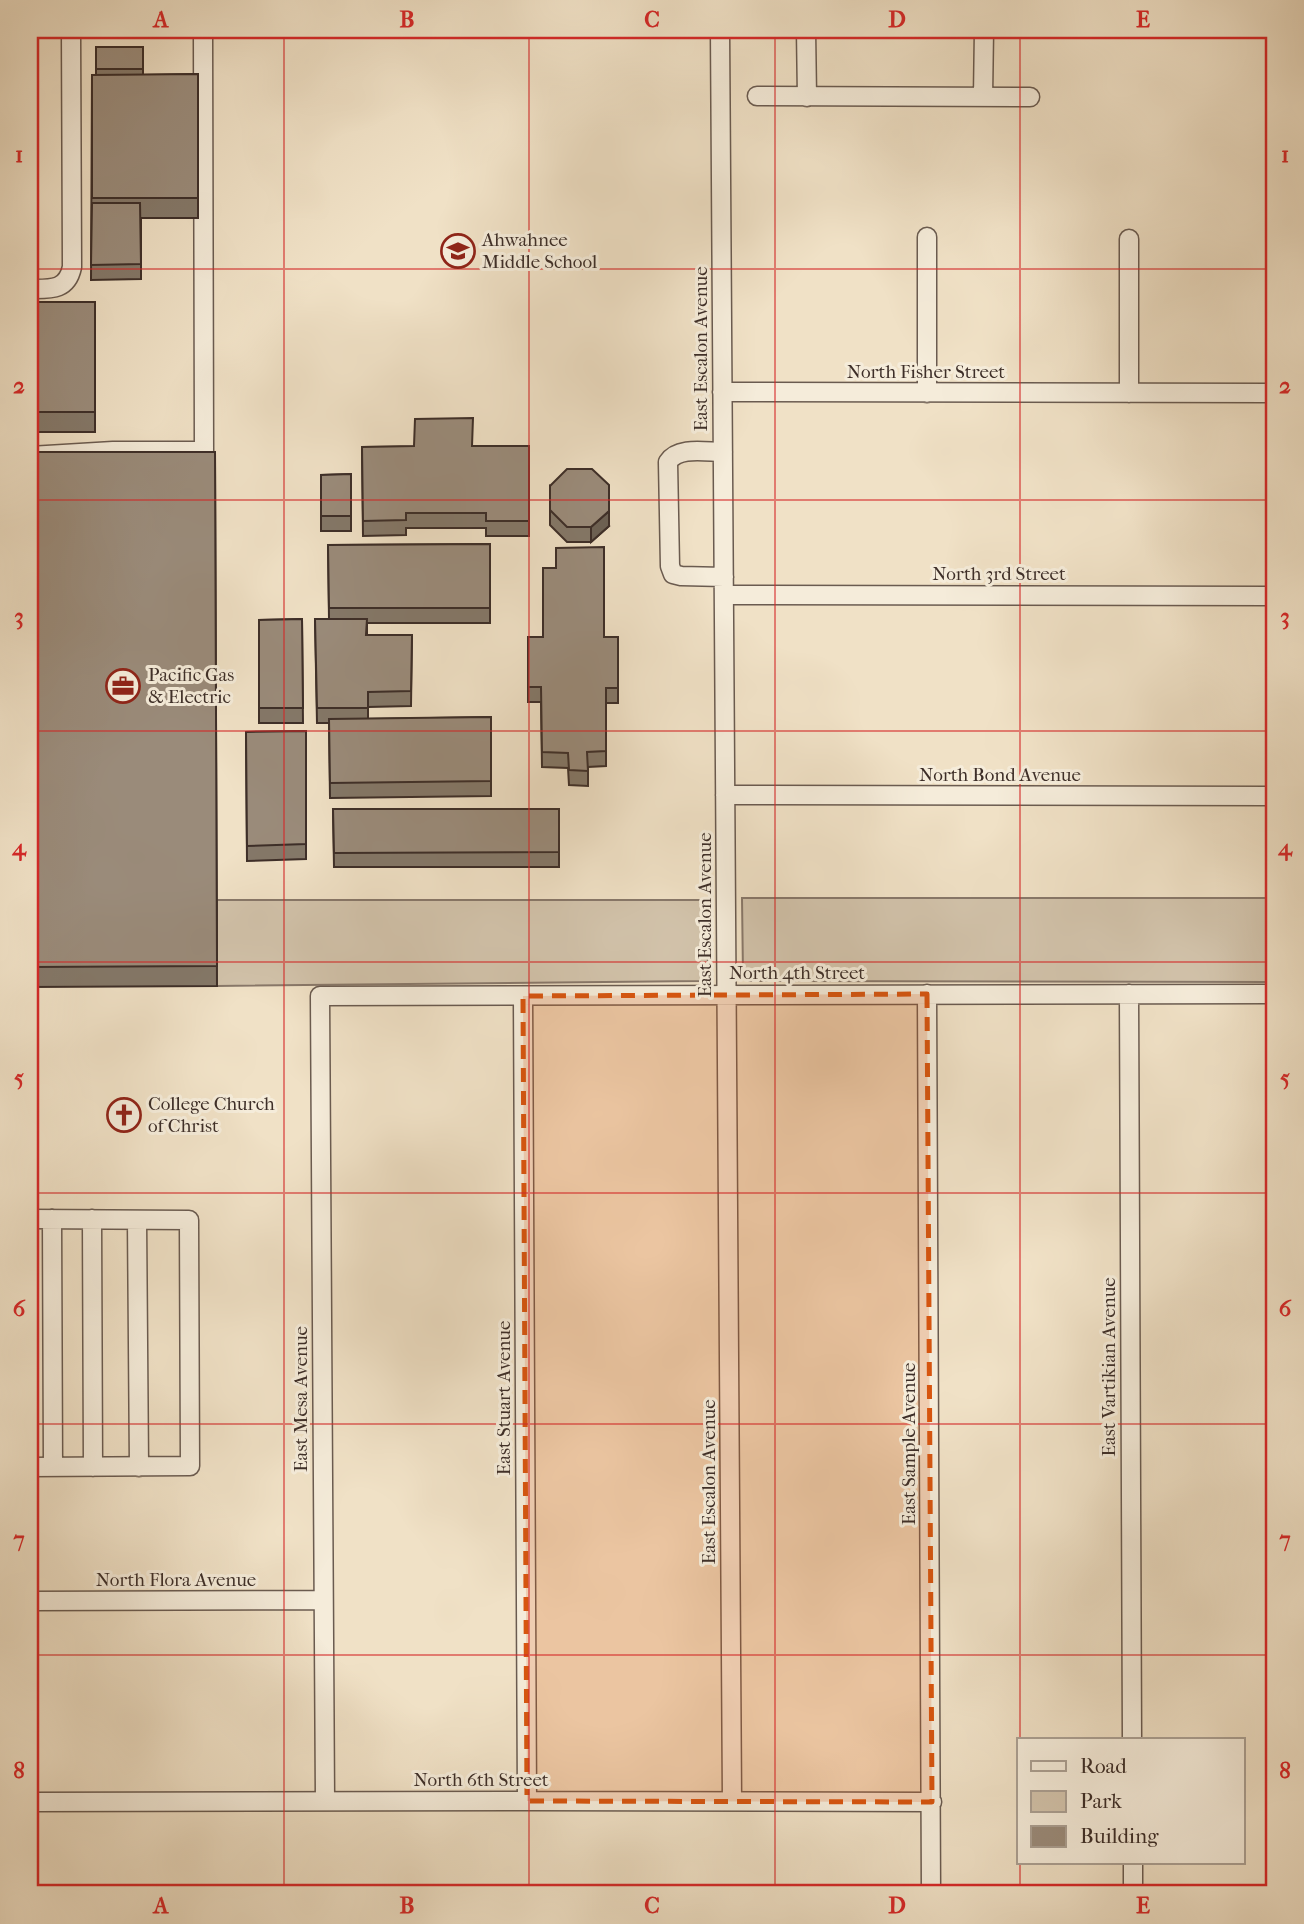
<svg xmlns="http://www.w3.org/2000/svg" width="1304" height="1924" font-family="'IM FELL French Canon',serif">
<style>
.green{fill:#d2c3ab;stroke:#88786a;stroke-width:2}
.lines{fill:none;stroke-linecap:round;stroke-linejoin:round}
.minor-casing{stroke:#6a5b50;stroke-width:21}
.minor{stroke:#f5ecda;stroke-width:18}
.wall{fill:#847869;stroke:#3d2e28;stroke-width:2}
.shaded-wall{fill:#6c6155;stroke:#3d2e28;stroke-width:2}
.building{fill:#9a8b7a;stroke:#3d2e28;stroke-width:2}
.marked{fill:#d7550f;fill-opacity:0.2;stroke:#d7550f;stroke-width:5;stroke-dasharray:14 9;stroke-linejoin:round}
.grid{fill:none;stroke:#d62828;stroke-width:2;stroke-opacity:0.55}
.labels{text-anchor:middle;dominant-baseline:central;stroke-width:6;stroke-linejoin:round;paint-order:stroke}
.poi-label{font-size:19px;fill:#3d2e28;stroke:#f5ecda;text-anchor:start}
.street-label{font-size:19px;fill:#3d2e28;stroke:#f5ecda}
.neatline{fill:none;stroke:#d62828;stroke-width:2.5}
.grid-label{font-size:23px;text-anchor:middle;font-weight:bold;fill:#d62828}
</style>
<rect width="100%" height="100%" fill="#f0e1c6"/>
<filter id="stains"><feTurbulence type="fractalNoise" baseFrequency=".00286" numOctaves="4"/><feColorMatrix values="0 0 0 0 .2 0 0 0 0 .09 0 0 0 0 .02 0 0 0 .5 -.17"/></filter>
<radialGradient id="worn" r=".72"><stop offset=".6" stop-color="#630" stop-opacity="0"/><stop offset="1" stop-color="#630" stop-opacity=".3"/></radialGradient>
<path class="green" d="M742,898H1274V982L749,981L743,975Z
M217,900H707L708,975L701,981L217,986Z"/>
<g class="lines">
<g class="minor-casing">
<path id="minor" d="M720,30L732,1801
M806,30L807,97
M757,96L1030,97
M983,97L984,30
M927,237V393
M30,289C50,289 67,291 72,267L71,30
M722,392L1274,393
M1129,393V239
M723,452C706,452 678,446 668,462L670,566L673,574L681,576L724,577
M30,456L113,451H204L203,30
M724,595L1274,596
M725,795L1274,796
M927,994L931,1894
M1129,994L1132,1740
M523,996L527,1801
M30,1219L189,1220L190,1466L30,1467
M52,1219L53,1467
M92,1219L93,1467
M137,1220L139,1467
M30,1601L323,1600
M325,1801L320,996L1274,994
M30,1802L527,1801L932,1802
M1133,1863V1894"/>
</g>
<use href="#minor" class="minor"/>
</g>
<path class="wall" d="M96,47H143V75L198,74V218H141V279L91,280L92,75H96Z
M30,302H95V432H30Z
M529,446V536H486V528H406V535L363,536L362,447Z
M30,452H215L217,986L30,987Z
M351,474V531H321V475Z
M550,486L609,526L591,542H567L550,525Z
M490,544V623H367V635H412L411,706L368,707V719L491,717V796L330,798L329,723H317L315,619H329L328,545Z
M302,619L303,723H259V620Z
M528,637H618V703H606V766L588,767V786L569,785L568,768L542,767L541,702H528Z
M306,731V859L247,861L246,732Z
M333,809H559V867H334Z"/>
<path class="shaded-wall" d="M609,511V526L591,542V527Z"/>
<path class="building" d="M96,47H143V69H96Z
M198,74V198H92V75Z
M92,203H140L141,264L91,265Z
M30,302H95V412H30Z
M473,418L472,446H529V521H486V513H406V520L363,521L362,447L414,446L415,419Z
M30,452H215L217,966L30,967Z
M567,469H592L609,485V511L591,527H567L550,510V486Z
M351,474V516H321V475Z
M490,544V608H329L328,545Z
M604,547V637H618V688H606V751L587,752L588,771L569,770L568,753L542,752L541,687H528V637H543V568H556V548Z
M302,619L303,708H259V620Z
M315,619H367L366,635H412L411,691L368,692V708H317Z
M491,717V781L330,783L329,719Z
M306,731V844L247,846L246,732Z
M333,809H559V852L334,853Z"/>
<path class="marked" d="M927,994L932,1802L527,1801L523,996Z"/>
<path class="grid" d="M284,30V1894M529,30V1894M775,30V1894M1020,30V1740M30,269H1274M30,500H1274M30,731H1274M30,962H1274M30,1193H1274M30,1424H1274M30,1655H1274M1020,1863V1894"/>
<defs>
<g id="school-ring" transform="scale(1.75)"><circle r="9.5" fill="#f5ecda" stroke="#8f2418" stroke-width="1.5"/><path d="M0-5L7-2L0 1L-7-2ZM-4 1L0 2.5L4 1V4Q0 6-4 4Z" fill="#8f2418"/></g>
<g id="office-ring" transform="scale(1.75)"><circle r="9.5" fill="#f5ecda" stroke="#8f2418" stroke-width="1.5"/><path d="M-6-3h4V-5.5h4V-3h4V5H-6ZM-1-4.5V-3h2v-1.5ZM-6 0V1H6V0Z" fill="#8f2418"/></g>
<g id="church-ring" transform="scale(1.75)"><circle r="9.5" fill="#f5ecda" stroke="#8f2418" stroke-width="1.5"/><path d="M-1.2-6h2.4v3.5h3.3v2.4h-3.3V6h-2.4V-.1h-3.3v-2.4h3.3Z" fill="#8f2418"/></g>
</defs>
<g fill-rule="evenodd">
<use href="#school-ring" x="458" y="251"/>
<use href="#office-ring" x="123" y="686"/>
<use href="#church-ring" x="124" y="1115"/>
</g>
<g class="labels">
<g class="poi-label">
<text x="482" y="240">Ahwahnee<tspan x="482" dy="22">Middle School</tspan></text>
<text x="148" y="675">Pacific Gas<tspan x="148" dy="22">&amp; Electric</tspan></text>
<text x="148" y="1104">College Church<tspan x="148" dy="22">of Christ</tspan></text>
</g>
<g class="street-label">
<text transform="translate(701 349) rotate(-90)">East Escalon Avenue</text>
<text x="926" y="372">North Fisher Street</text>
<text x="999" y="574">North 3rd Street</text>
<text x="1000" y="775">North Bond Avenue</text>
<text transform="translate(705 915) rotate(-90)">East Escalon Avenue</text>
<text x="797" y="973">North 4th Street</text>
<text transform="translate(1109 1367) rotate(-90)">East Vartikian Avenue</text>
<text transform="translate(504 1398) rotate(-90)">East Stuart Avenue</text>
<text transform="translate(301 1399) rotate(-90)">East Mesa Avenue</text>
<text transform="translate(909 1444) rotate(-90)">East Sample Avenue</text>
<text transform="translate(709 1482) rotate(-90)">East Escalon Avenue</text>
<text x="176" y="1580">North Flora Avenue</text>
<text x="481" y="1780">North 6th Street</text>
</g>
</g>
<rect width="1304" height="1924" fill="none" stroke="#f0e1c6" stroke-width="77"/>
<rect x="1017" y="1738" width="228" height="126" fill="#f5ecda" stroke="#aba093" stroke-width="2"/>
<rect x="1031" y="1761" width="35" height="10" fill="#f5ecda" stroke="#aba093" stroke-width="2"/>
<text x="1080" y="1773" font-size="21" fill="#3d2e28">Road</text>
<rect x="1031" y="1791" width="35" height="21" fill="#d2c3ab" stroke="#aba093" stroke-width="2"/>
<text x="1080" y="1808" font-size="21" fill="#3d2e28">Park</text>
<rect x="1031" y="1826" width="35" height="21" fill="#9a8b7a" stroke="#aba093" stroke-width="2"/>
<text x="1080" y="1843" font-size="21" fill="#3d2e28">Building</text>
<rect x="38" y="38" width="1228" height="1847" class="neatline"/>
<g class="grid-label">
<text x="161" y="27">A</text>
<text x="407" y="27">B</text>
<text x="652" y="27">C</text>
<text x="897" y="27">D</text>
<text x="1143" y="27">E</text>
<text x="19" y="162">1</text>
<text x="1285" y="162">1</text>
<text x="19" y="393">2</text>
<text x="1285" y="393">2</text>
<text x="19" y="624">3</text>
<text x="1285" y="624">3</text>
<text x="19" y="855">4</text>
<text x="1285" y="855">4</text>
<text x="19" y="1085">5</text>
<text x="1285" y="1085">5</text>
<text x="19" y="1316">6</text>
<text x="1285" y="1316">6</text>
<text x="19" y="1547">7</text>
<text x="1285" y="1547">7</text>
<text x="19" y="1778">8</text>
<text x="1285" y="1778">8</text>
<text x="161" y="1913">A</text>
<text x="407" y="1913">B</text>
<text x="652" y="1913">C</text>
<text x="897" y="1913">D</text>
<text x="1143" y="1913">E</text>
</g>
<rect width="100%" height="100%" filter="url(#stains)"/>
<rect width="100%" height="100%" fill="url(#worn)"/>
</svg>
